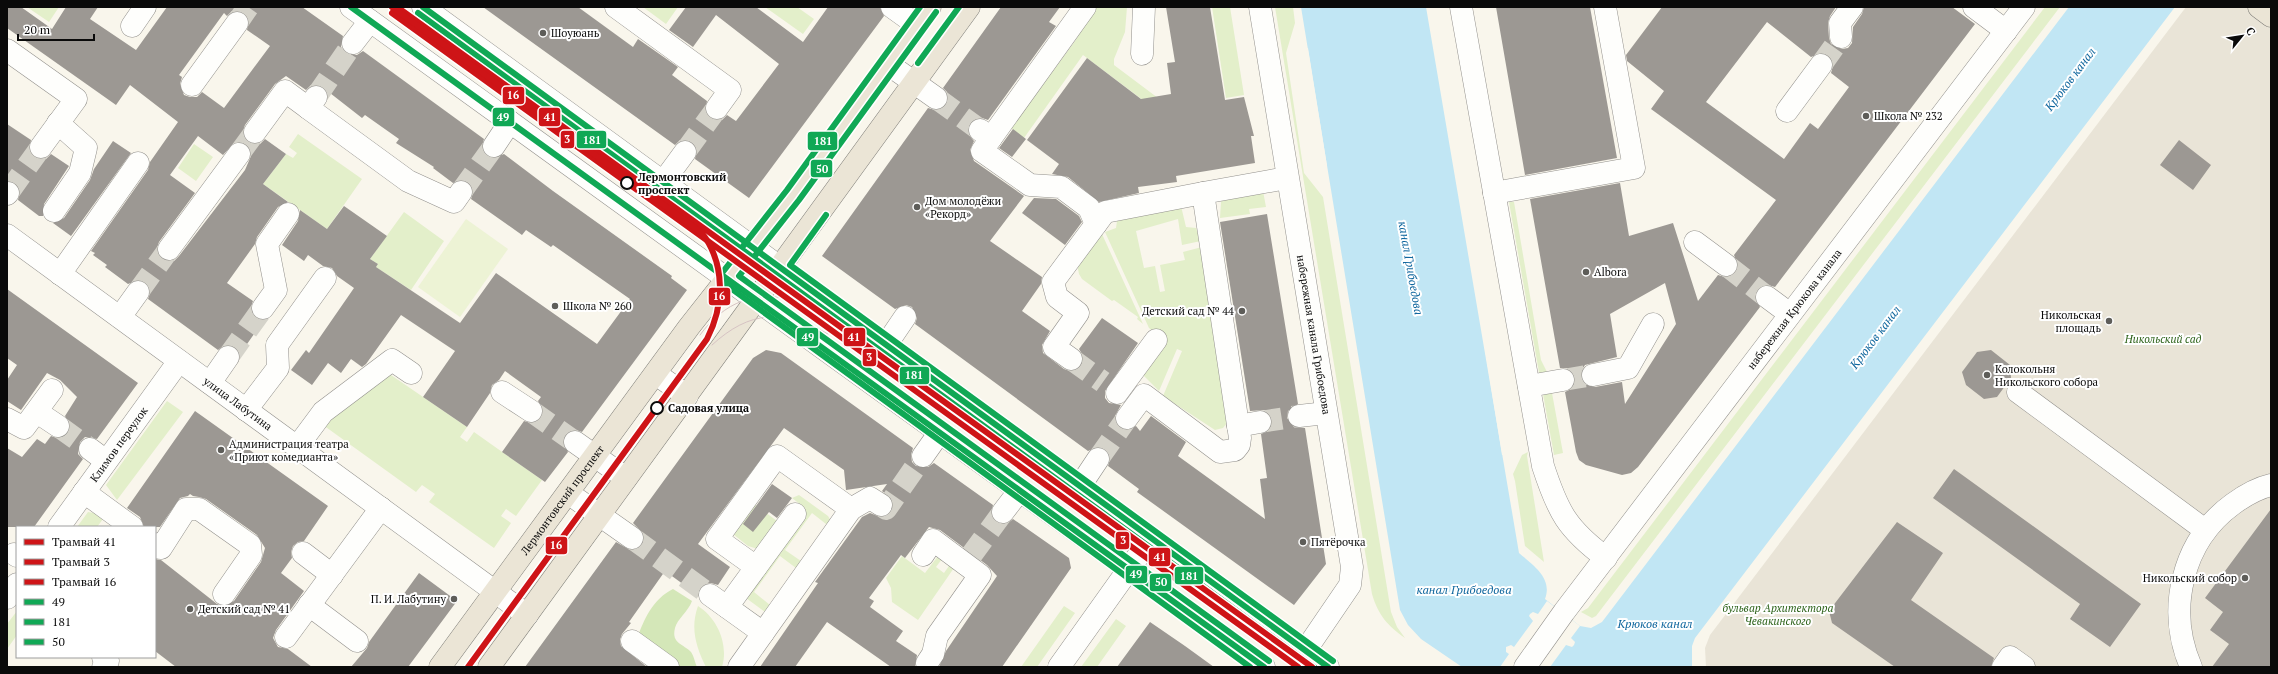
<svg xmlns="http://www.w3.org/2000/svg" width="2278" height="674" font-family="'PT Serif',serif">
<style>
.green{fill:#e3efca}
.forest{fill:#d4e7b8}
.pitch{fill:#edf3d5}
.plaza{fill:#e9e4d7}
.water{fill:#c1e6f4}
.pier{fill:#f9f6ec}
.building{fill:#9c9893;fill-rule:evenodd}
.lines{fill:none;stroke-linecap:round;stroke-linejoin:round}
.minor-tunnel{stroke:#d5d3ca;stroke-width:22;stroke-dasharray:22 11;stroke-linecap:butt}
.minor-casing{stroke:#92908c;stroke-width:23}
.major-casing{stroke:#7f7e79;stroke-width:23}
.minor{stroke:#fefefc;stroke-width:22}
.major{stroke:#ebe5d6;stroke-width:22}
.tram{stroke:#d6c3c3;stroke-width:1}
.bus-1-casing{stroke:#fff;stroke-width:9}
.bus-2-casing{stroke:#fff;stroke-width:9}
.bus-3-casing{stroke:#fff;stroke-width:9}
.bus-1{stroke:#10a855;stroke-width:6}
.bus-2{stroke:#10a855;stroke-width:6}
.bus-3{stroke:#10a855;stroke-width:6}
.tram-1-casing{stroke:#fff;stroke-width:9}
.tram-2-casing{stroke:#fff;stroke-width:9}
.tram-3-casing{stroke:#fff;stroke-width:9}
.tram-1{stroke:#ce1417;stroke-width:6}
.tram-2{stroke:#ce1417;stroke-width:6}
.tram-3{stroke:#ce1417;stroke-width:6}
.poi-dot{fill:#5e5d59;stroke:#fff;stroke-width:1.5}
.stop-dot{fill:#fff;stroke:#0a0a0a;stroke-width:2}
.labels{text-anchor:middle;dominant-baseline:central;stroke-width:4;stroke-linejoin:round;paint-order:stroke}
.poi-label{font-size:11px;fill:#0a0a0a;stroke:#fff;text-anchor:start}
.stop-label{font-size:11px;font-weight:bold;fill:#0a0a0a;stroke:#fff;text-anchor:start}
.street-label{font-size:11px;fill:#0a0a0a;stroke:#fff}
.park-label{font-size:11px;font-style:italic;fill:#2c6219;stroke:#fff}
.water-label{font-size:12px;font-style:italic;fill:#10679e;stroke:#fff}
.line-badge{stroke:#fff;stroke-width:1.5}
.badge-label{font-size:11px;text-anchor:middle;font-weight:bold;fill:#fff}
</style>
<rect width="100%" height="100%" fill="#f9f6ec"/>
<path class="green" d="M27,7H59L49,22Z
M643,7H678L666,24Z
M765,7H797L814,19L803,34Z
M1095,7H1127L1125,32L1114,59V65L1162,101L1160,113L1083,55L1024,138L1011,128L1075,41Z
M1212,7H1230L1244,95L1226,98Z
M1275,7H1293L1295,23L1286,53L1304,173L1323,197L1391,612L1397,627L1405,638C1388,626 1378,615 1372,594Z
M2045,7H2060L1596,616L1592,618L1581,612L1588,608Z
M298,134L362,179L327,229L263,184L286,154L293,158L297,153L289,147Z
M194,144L213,157L196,181L178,168Z
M1263,191L1266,207L1249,209L1250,214L1220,218L1221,202L1225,197Z
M1509,202H1514L1541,360L1549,376L1540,378Z
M1181,206L1186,227L1196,228L1201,241L1182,245L1178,219L1136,231L1144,268L1155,266L1160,292L1165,291L1160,265L1185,260L1183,252L1202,247L1211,306L1203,307L1204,314L1212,312L1227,423L1223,428L1215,430L1163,396L1182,351L1177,349L1159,391L1141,373L1165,341L1149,328L1105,232L1116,228L1117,221Z
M404,212L444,241L411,290L376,267L378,264L370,259Z
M1102,234L1143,324L1137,319L1138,317L1114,300L1112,301L1082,279L1079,274L1077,264Z
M388,373L467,427L460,437L467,442L474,432L542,480L516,516L506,509L501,516L511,523L494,548L429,502L435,494L422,485L416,492L323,425Z
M1552,393L1563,453L1554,455L1543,394Z
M167,401L183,412L117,500L106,485Z
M1528,452L1527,456L1544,562L1525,546L1515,481L1513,474L1522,455Z
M799,495L828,516L831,521L826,524L812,513L785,550L801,561L799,567L796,568L780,556L754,592L770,605L765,612L746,598L747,588L805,508L792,498Z
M753,503L781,524L758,549L748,546L733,534Z
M88,512L106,515L97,527H77Z
M902,556L925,573L938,556L942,559L936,567L944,573L951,563L956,565L918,620L892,602L891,588L886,578Z
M698,606C717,618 729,644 722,667H706C696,647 690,628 698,606Z
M1064,606L1075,613L1037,667H1021Z
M17,611V635L7,649V624Z
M1116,619L1126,626L1097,667H1081Z"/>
<path class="forest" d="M673,589L692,601C688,612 677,619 675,628C671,644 684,644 691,652C694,656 695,663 697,667H675L637,639C644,619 653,599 673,589Z"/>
<path class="pitch" d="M466,219L508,249L460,317L418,287Z"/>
<path class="plaza" d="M2186,7H2271V667H1706L1705,648L1710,635Z"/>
<path class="water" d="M1301,7H1426L1519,553C1533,565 1553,578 1545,599L1580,626L1591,628L1602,622L2069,7H2175L1695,638L1692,646V667H1462L1421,639L1408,625L1400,610Z"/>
<path class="pier" d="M1306,48H1308L1327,166L1325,167Z
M1483,337H1485L1504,455H1502Z
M1547,601L1580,626L1571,638L1575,642L1574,645L1572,647L1566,645L1550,667H1500L1509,654L1506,652V647L1511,645L1514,647L1533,621L1529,616L1530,614L1533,612L1538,614Z"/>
<path class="building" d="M7,7H21L52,29L66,7H98L90,19L136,50L167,7H302L343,36L341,47L346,53L357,55L363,51L484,139L482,146L487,156L494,158L504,154L553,191L672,276L671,278L687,290L582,432L576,430L565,434L563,441L568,452L545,482L502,452L524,421L531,423L541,418L543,411L538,401L541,397L505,371L499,380L492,385L490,393L467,427L423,397L455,351L401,315L366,364L362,367L351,359L341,373L328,363L312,385L291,370L306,350L309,353L354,288L337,276L332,268L323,266L308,255L304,261L282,245L298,221L300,210L327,229L344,206L387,236L370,259L378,264L376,267L460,323L496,273L597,344L630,299L553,245L551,247L526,230L522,235L471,199L473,193L468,182L462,180L453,183L433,168L434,167L396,143L399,139L365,115L362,118L330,93L328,95L323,87L311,85L306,90L286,76L275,84L245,125L243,131L244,137L248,142L260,144L265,139L286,154L263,184L288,202L278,207L257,237L255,244L227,283L253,301L251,307L252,313L256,318L264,320L240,354L235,347L229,345L223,346L218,350L148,299L150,293L146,282L139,280L128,284L105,267L107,265L93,255L95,253L91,251L148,170L150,162L178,122L130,85L116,105L7,28ZM232,11H239L245,13L249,18L247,30L270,46L224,108L202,92L197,97H190L184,95L180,84L182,77L179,75L224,13L227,16ZM198,136L223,155L234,143L241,142L250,149L251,156L245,170L179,256L174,261H167L158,254L157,248L159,242L195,193L170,175Z
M483,7H578L633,47L638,39L678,67L672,75L707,101L705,113L710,118L722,120L727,115L736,121L779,64L716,15L693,47L669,30L686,7H756L803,42L828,7H880L884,16L749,198L695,159L697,147L692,142L680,140L675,145Z
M1001,7H1060L1049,22L1056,26L988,120L982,118H975L970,123L968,129L969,135L974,141L970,150L974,161L1024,196L990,241L1042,277L1041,284L1022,311L1050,331L1042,345L1043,353L1064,369L1070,371L1077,370L1083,361L1082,354L1079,349L1102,318L1138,343L1105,391V398L1109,403L1121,405L1115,416L1116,423L1125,430L1136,426L1140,431L1151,416L1186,442L1178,456L1265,519L1260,479L1267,478L1261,434L1268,431L1272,420L1270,414L1265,410L1250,411L1220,222L1267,214L1298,404L1288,411L1287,418L1294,427L1305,428L1326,564L1294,605L1137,492L1139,489L1108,466L1110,459L1105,449L1098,447L1088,451L915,324L917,318L912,307L906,305L895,309L822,256L928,108L935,110L946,106L948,99L947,92L943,88Z
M1166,7H1210L1225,100L1244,97L1254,136H1251L1255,163L1176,176L1177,182L1138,187L1139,193L1099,202L1068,177L1052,174L1059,164L1027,140L1087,58L1141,99L1171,94L1167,63L1175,62Z
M1496,7H1590L1617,158L1525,175Z
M1662,7H1836L1830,16L1828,23L1829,38L1831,44L1842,49L1848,48L1852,43L1853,27L1862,14L1864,7H1952L1975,24L1775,287L1768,285L1757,289L1755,296L1760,307L1638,467L1631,473L1622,475L1586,465L1579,460L1576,452L1565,392L1571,389L1575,378L1572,372L1567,368H1560L1530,199L1620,183L1629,236L1673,223L1698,301L1718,275L1725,277L1736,273L1738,266L1734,255L1776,200L1651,109L1664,91L1627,61L1626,55ZM1767,22L1811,57L1822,53L1829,55L1833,66L1831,73L1849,87L1818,129L1810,123L1784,159L1706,102ZM1665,283L1676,324L1625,404L1622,382L1595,387L1584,384L1581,378V371L1585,365L1617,357L1610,314Z
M7,124L31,140L29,152L34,157L46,159L51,154L69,166L44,204L43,216H39L18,200L20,189L17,184L7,181Z
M1013,129L1026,139L1012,157L999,148Z
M2179,140L2211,165L2193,190L2160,165Z
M113,141L131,153L71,236L53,223L64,218L90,180L94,169Z
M1034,198L1056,199L1079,216L1082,222L1065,245L1022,213Z
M7,289L138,383L97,439L85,437L80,442L78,454L83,459L34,527H7V448L22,457L37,439L45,444L51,436L57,438L64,437L69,433L70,426L65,416L77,397L60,380L47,373L21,410L7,401V380L17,365L7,358Z
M766,350L781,353L913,448L911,455L912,462L916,466L928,467L934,463L993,505L991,516L996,522L1007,524L1013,519L1069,558L1071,568L1002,667H939L946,651L997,576L987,565L940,530L929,527L905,558L901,555L869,598L874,601L870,607L903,631L896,641L917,655L915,667H891L827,622L795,667H760L818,583L815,582L862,517L870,513L880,517L886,516L891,512L893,506L892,499L882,491L887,484L846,490L844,470L784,428L698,544L730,567L718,585L711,583L705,584L700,588L698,595L665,571L629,622L631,623L622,634L620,640L621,646L647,667H525L616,542L630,550L637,549L642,545L644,540L643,533L633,523L753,358Z
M1991,350L2010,365L2011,378L1997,397L1984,399L1966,385L1962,372L1977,352Z
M195,411L328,506L304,541L298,542L293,546L291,552L292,558L281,573L304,591L276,630L273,638L278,647L288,649L312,667H176L155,651V559L161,560L217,604L223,606L234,601L261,562L265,548L257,535L206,499L199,497L193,496L190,494L188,496L180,498L160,527H144L140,517L127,508Z
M1954,469L2141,604L2110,647L2070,619L2080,604L1933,498Z
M772,484L792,498L777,518L769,512L753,532L743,524Z
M2271,509V667H2212L2229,644L2210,630L2223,612L2205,598Z
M1897,522L1943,553L1911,600L1994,658L1991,667H1895L1832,623L1829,611Z
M419,573L457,601L434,632L408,667H351L367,648L369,642Z
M1150,622L1185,646L1214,667H1117Z"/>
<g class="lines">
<path class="minor-tunnel" d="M237,23L248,7
M1821,65L1841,37
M316,97L353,43
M936,98L980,130
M685,152L717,108
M239,154L255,132
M461,192L494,146
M8,193L41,147
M1726,265L1767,297
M138,292L169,249
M228,357L263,308
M1071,359L1103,382
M1563,380L1593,375
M531,411L575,442
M1260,422L1299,416
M58,426L90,449
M1098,459L1127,418
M881,505L886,509L923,456
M632,538L710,595
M970,557L1003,512"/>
<g class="minor-casing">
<g id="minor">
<path d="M351,7L1264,667"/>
<path d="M423,7L1328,667"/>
<path d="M616,7L730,90L717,108"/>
<path d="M892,7L917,25"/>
<path id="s1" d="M1260,7L1352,567L1350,585L1305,651"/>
<path d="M1461,7L1543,466C1558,512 1567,529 1606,558"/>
<path d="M1974,7L2006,31"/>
<path d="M132,26L145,7"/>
<path d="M1841,37L1840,23L1852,7"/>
<path d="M353,43L370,21"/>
<path d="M7,50L76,99L41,147"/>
<path d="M1142,54L1144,7"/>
<path d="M888,64L936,98"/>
<path d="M192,85L237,23"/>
<path d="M308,108L408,181L454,202L461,192"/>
<path d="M1787,111L1821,65"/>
<path d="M980,130L991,138L982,151L1030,185L1061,187L1089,208L1096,224"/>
<path d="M255,132L285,91L308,108L316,97"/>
<path d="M991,138L1085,7"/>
<path d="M494,146L510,122"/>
<path d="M663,182L685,152"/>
<path d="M1494,193L1634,168L1605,7"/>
<path d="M7,194L8,193"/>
<path d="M54,211L80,173L86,148L58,123"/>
<path id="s2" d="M7,235L527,615"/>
<path d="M1695,242L1726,265"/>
<path d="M169,249L239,154"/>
<path d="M60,274L138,163"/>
<path d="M1767,297L1790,314"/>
<path d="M263,308L276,290L267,244L288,214"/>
<path d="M120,317L138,292"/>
<path d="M886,345L905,317"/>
<path d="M1071,359L1054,347L1078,313L1057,297L1053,282L1105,212L1203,193"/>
<path d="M656,374L687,396"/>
<path d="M1593,375L1628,368L1653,324"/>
<path d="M210,383L228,357"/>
<path d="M1529,386L1563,380"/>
<path d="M502,392L531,411"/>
<path d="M2018,392L2205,530"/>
<path d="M1117,393L1156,340"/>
<path d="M246,410L278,368L277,345L325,278"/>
<path d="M37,412L58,426"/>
<path d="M1299,416L1326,413"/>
<path d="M1127,418L1144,395L1220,452L1235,450L1239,445L1240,438L1203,193L1287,178"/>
<path d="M7,419L24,428L52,390"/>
<path d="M1238,426L1260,422"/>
<path d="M575,442L626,478"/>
<path d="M297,447L323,412L392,360L411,373"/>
<path d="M90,449L106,461"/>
<path d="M923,456L940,432"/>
<path d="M1080,486L1098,459"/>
<path d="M84,492L132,527"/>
<path d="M568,493L632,538"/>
<path d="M1003,512L1020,490"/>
<path id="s3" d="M59,527L179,361"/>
<path d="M155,544L161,548L186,509H199L250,545L251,555L224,594"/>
<path d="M303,553L332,575"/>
<path d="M14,554L17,556"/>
<path d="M923,555L933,540L980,575L937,636L933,654L927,663"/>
<path d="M756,567L717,539L777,456L851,509"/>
<path d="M710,595L763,633"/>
<path d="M7,598L17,584"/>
<path d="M309,605L357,641"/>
<path d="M727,607L795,514"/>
<path d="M286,637L381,508"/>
<path d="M632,641L668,667"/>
<path d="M103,657L108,661L103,667"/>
<path d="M739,667L851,509L870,498L881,505"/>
<path d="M1059,667L1151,538"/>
<path id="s4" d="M1525,667L1564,612L2024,7"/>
<path d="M2003,667L2010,657L2024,667"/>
<path d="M2191,667C2166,610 2182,541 2233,504C2244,496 2258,488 2271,485"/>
</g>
</g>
<g class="major-casing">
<g id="major">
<path d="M2259,7L2271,16"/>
<path id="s5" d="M440,667L689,327L793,195L930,7"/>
<path d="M489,667L969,7"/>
</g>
</g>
<use href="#minor" class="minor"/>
<use href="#major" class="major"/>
<path class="tram" d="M700,335C724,302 756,289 797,301C803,302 810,307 816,309
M712,345C750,310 783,309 828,334"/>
<g class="bus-1-casing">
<path id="bus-1" d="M351,7L1264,667
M423,7L1328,667"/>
</g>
<g class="bus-2-casing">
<path id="bus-2" d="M920,7L787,190L722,273L721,281L1250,667
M418,13L1314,667"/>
</g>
<g class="bus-3-casing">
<path id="bus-3" d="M936,12L799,200L739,276L1269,661
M918,63L959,7
M826,215L790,265L1333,661"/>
</g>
<use href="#bus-1" class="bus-1"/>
<use href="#bus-2" class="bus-2"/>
<use href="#bus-3" class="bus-3"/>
<g class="tram-1-casing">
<path id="tram-1" d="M397,7L1312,667"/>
</g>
<g class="tram-2-casing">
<path id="tram-2" d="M392,13L1298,667"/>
</g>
<g class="tram-3-casing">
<path id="tram-3" d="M392,7L702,233C726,265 724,306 707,339L468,667"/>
</g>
<use href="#tram-1" class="tram-1"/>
<use href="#tram-2" class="tram-2"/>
<use href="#tram-3" class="tram-3"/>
</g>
<g class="poi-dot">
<circle cx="543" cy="33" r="4"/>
<circle cx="1866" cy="116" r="4"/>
<circle cx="917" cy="207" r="4"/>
<circle cx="1586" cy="272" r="4"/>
<circle cx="555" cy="306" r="4"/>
<circle cx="1242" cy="311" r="4"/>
<circle cx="2109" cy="321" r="4"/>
<circle cx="1987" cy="375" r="4"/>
<circle cx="221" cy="450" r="4"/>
<circle cx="1303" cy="542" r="4"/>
<circle cx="2245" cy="578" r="4"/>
<circle cx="454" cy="599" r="4"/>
<circle cx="190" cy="609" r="4"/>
</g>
<g class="stop-dot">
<circle cx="627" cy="183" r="6"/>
<circle cx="657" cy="408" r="6"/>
</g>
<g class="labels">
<g class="poi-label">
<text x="551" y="33">Шоуюань</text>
<text x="1874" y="116">Школа № 232</text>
<text x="925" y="201">Дом молодёжи<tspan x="925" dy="13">«Рекорд»</tspan></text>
<text x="1594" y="272">Albora</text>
<text x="563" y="306">Школа № 260</text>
<text x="1234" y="311" text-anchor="end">Детский сад № 44</text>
<text x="2101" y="315" text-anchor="end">Никольская<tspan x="2101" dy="13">площадь</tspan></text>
<text x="1995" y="369">Колокольня<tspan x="1995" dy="13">Никольского собора</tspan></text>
<text x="229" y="444">Администрация театра<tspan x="229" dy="13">«Приют комедианта»</tspan></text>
<text x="1311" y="542">Пятёрочка</text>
<text x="2237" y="578" text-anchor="end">Никольский собор</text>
<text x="446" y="599" text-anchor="end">П. И. Лабутину</text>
<text x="198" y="609">Детский сад № 41</text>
</g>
<g class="stop-label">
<text x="638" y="177">Лермонтовский<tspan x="638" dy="13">проспект</tspan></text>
<text x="668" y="408">Садовая улица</text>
</g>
<g class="street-label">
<text stroke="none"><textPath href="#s4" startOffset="448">набережная Крюкова канала</textPath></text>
<text stroke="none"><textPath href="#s1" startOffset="332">набережная канала Грибоедова</textPath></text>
<text stroke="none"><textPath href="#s2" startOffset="286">улица Лабутина</textPath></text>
<text stroke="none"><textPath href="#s3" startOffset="102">Климов переулок</textPath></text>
<text stroke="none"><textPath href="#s5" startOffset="207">Лермонтовский проспект</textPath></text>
</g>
<g class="park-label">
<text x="2163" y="339">Никольский сад</text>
<text x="1778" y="608">бульвар Архитектора<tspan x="1778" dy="13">Чевакинского</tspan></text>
</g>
<g class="water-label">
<text transform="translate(2070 79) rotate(-53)">Крюков канал</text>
<text transform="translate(1411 268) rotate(80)">канал Грибоедова</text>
<text transform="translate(1875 337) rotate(-53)">Крюков канал</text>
<text x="1464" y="589">канал Грибоедова</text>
<text x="1655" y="623">Крюков канал</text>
</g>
</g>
<g class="line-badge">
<rect x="502" y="86" width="23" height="19" rx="4" fill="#ce1417"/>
<rect x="492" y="107" width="23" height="20" rx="4" fill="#10a855"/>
<rect x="538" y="107" width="23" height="20" rx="4" fill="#ce1417"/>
<rect x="560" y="130" width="15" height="19" rx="4" fill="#ce1417"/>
<rect x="576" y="130" width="31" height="19" rx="4" fill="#10a855"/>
<rect x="807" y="131" width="31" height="20" rx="4" fill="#10a855"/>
<rect x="810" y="159" width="23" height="19" rx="4" fill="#10a855"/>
<rect x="708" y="287" width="23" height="19" rx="4" fill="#ce1417"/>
<rect x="796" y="327" width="23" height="20" rx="4" fill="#10a855"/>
<rect x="843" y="327" width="23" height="20" rx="4" fill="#ce1417"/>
<rect x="862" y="348" width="15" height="19" rx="4" fill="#ce1417"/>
<rect x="899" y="366" width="31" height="19" rx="4" fill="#10a855"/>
<rect x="1115" y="531" width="15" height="19" rx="4" fill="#ce1417"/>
<rect x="545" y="536" width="23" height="19" rx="4" fill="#ce1417"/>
<rect x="1148" y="547" width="23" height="20" rx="4" fill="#ce1417"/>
<rect x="1125" y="565" width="23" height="19" rx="4" fill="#10a855"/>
<rect x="1174" y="566" width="30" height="19" rx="4" fill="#10a855"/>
<rect x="1149" y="573" width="23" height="19" rx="4" fill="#10a855"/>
</g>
<g class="badge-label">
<text x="513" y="99">16</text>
<text x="503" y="121">49</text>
<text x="550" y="121">41</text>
<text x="567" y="143">3</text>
<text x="592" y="144">181</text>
<text x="823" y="145">181</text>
<text x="822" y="173">50</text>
<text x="719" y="300">16</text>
<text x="808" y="341">49</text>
<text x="854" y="341">41</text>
<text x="869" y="361">3</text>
<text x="914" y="379">181</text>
<text x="1123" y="544">3</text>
<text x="556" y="549">16</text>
<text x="1160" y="561">41</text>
<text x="1136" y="578">49</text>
<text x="1189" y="580">181</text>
<text x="1161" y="586">50</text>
</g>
<rect width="2278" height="674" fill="none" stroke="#0a0a0a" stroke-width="16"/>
<rect x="16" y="526" width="140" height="132" fill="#ffffff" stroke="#9d9d9d"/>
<rect x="24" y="539" width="20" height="6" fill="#ce1417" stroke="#9d9d9d"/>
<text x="52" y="546" font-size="12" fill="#0a0a0a">Трамвай 41</text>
<rect x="24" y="559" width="20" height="6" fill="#ce1417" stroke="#9d9d9d"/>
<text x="52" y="566" font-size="12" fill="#0a0a0a">Трамвай 3</text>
<rect x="24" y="579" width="20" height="6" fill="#ce1417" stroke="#9d9d9d"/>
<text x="52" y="586" font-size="12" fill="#0a0a0a">Трамвай 16</text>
<rect x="24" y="599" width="20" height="6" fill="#10a855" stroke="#9d9d9d"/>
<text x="52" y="606" font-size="12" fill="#0a0a0a">49</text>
<rect x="24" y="619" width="20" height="6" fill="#10a855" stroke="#9d9d9d"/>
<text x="52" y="626" font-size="12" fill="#0a0a0a">181</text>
<rect x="24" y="639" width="20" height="6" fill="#10a855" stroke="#9d9d9d"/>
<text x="52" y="646" font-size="12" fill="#0a0a0a">50</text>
<g transform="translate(2242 36) rotate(60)" stroke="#ffffff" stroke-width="3" paint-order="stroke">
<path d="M0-3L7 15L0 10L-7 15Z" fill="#0a0a0a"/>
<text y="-6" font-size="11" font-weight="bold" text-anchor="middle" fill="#0a0a0a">С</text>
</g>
<path d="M18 34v6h76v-6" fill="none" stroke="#0a0a0a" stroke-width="2"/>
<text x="24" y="34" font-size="12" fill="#0a0a0a" stroke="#ffffff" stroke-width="3" paint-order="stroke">20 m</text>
</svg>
